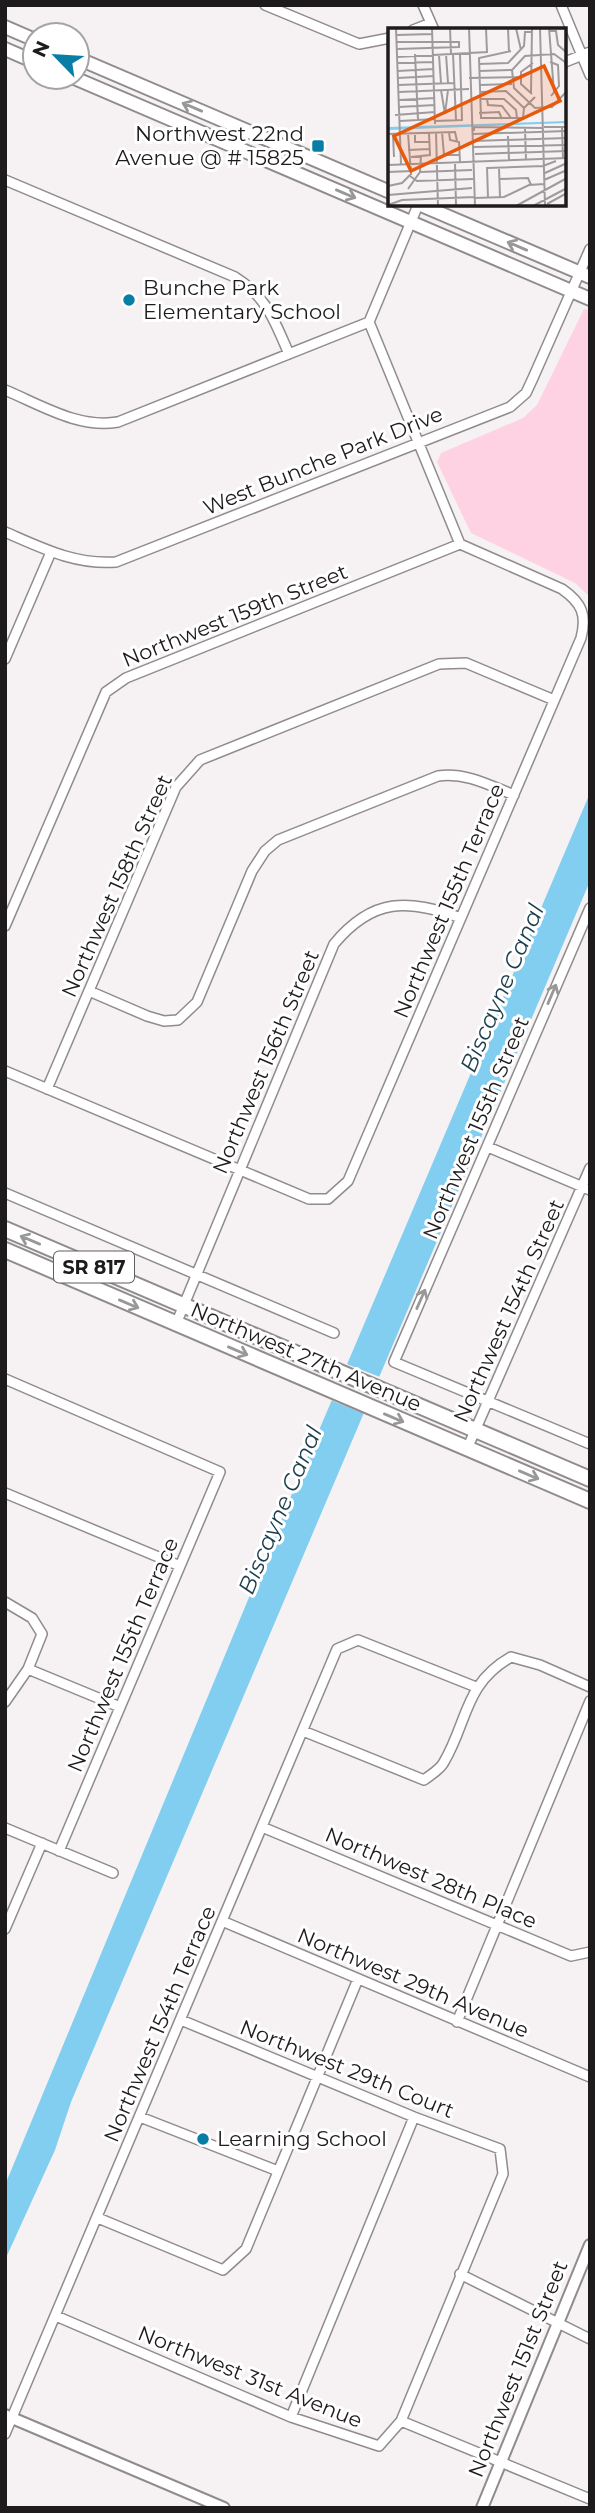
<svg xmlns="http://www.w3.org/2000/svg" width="595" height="2513" viewBox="0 0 595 2513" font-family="Montserrat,sans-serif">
<rect width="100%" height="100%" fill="#f6f1f3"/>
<!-- green -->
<path fill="#ffd2e3" d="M584,309L590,310V597L575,583L471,533L437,462L441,453L523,418L537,405Z"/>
<!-- water -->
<path fill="#81cef1" d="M590,793V881L71,2102L55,2150L5,2260V2185L294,1489Z"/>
<!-- pier -->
<path fill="#f6f1f3" d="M344,1363L380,1377L365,1414L328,1399Z"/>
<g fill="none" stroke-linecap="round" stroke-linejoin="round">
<!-- minor casing -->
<g stroke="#908b8d" stroke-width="12">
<path id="minor" d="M265,5L359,44L390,38
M423,5L434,30
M561,5L590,75
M413,30L431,23
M565,62L590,52
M5,180L235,277C267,297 274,320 289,354
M369,322L418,205
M5,390C41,405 79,429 118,422L369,322
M5,532C42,548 75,565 116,562L510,407L526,393L533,378L590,249
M5,659L51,552
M590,908L394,1362L590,1444
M5,926L106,692L126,678L460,544
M89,991L147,1016L164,1021L178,1020L197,1002L252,871L265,851L278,840L438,776C465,772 489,785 514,795
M5,1071L309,1199H328L348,1181L581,638C587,615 582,603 562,589L460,544L369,322
M47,1089L176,787L200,760L439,664L466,663L554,700
M488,1147L590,1190
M5,1193L334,1333
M176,1324L334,944C373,897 408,899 461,918
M5,1379L220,1472L59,1851
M467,1449L590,1168
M5,1493L180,1566
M5,1602L32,1618L42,1634L28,1669L5,1702
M28,1669L120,1707
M303,1731L424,1780C430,1775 440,1770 444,1762C468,1721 464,1684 511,1657L540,1665L590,1687
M262,1827L571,1956L590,1952
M5,1828L113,1873
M222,1921L590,2077
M5,1929L42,1843
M457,2022L590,1701
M140,2117L278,2171
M98,2218L223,2270L246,2249L358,1979
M460,2274L590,2339
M56,2316L291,2417L379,2446L401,2421L503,2174L500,2149L414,2117L181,2020
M291,2417L414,2117
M401,2421L590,2499
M5,2434L337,1649L358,1640L476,1687"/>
</g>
<!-- tertiary casing -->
<g stroke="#908b8d" stroke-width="14">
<path id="tertiary" d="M5,2415L224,2508
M482,2508L590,2245"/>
</g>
<!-- secondary casing -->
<g stroke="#908b8d" stroke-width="16">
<path id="secondary" d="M5,27L35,40
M5,49L35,62
M77,58L390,192
M72,77L590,299
M421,205L590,277"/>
</g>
<!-- primary casing -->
<g stroke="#908b8d" stroke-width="18">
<path id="primary" d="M5,1229L590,1479
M5,1250L590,1501"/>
</g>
<!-- minor -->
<use href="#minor" stroke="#fff" stroke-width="9"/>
<!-- tertiary -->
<use href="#tertiary" stroke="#fff" stroke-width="10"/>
<!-- secondary -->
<use href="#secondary" stroke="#fff" stroke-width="12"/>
<!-- primary -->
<use href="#primary" stroke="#fff" stroke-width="14"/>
</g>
<!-- one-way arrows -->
<defs><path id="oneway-shaft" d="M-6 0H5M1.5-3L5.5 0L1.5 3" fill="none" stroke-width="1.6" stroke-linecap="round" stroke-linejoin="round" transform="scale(1.75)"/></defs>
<g stroke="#999898">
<use href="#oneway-shaft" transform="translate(192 107) rotate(-157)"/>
<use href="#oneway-shaft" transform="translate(346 194) rotate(23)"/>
<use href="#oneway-shaft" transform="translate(517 246) rotate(-157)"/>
<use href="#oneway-shaft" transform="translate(552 994) rotate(-67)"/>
<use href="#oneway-shaft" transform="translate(30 1240) rotate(-157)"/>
<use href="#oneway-shaft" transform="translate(421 1299) rotate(-66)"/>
<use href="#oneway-shaft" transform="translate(129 1304) rotate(23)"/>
<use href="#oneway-shaft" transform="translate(238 1351) rotate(23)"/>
<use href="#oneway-shaft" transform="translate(394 1418) rotate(23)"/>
<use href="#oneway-shaft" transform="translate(529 1475) rotate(23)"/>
</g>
<!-- markers -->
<g fill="#087ea6" stroke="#fff" stroke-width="2.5">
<rect x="311" y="139" width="14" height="14" rx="3.5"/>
<circle cx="129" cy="300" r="7"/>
<circle cx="203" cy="2139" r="7"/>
</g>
<g text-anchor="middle" stroke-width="6" stroke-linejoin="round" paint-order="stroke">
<!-- shield labels -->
<rect fill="#fff" stroke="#615f5f" stroke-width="2" x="54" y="1251.5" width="80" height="31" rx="5"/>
<g font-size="19" font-weight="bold" fill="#1d1b1b">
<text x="94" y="1274">SR 817</text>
</g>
<!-- poi labels -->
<g font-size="21" fill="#1d1b1b" stroke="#fff" text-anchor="start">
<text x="304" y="141" text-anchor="end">Northwest 22nd<tspan x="304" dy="24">Avenue @ # 15825</tspan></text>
<text x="143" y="295">Bunche Park<tspan x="143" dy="24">Elementary School</tspan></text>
<text x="217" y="2146">Learning School</text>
</g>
<!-- street labels -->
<g font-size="21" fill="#1d1b1b" stroke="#fff">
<text transform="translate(323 461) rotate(-22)" y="7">West Bunche Park Drive</text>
<text transform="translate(235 616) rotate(-22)" y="7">Northwest 159th Street</text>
<text transform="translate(117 886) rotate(-66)" y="7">Northwest 158th Street</text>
<text transform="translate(449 901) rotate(-67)" y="7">Northwest 155th Terrace</text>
<text transform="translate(266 1062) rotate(-67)" y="7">Northwest 156th Street</text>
<text transform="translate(476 1128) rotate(-67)" y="7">Northwest 155th Street</text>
<text transform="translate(509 1311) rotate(-66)" y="7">Northwest 154th Street</text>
<text transform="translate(306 1357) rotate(23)" y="7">Northwest 27th Avenue</text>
<text transform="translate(123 1655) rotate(-67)" y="7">Northwest 155th Terrace</text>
<text transform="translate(431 1878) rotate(23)" y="7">Northwest 28th Place</text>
<text transform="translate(413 1983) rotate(23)" y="7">Northwest 29th Avenue</text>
<text transform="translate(160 2024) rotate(-67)" y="7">Northwest 154th Terrace</text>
<text transform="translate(347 2069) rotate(22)" y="7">Northwest 29th Court</text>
<text transform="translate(518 2369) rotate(-68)" y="7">Northwest 151st Street</text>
<text transform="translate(250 2377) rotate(22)" y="7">Northwest 31st Avenue</text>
</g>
<!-- water labels -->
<g font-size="23" font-style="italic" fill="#1c3f4e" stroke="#fff">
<text transform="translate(502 988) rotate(-67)" y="8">Biscayne Canal</text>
<text transform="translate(280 1510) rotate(-67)" y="8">Biscayne Canal</text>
</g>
</g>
<!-- overview -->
<g transform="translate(388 28)">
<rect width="178" height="178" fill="#f6f1f3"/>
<path d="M179,93L178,95L0,102V99Z" fill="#81cef1"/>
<path fill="none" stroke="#9f9b9d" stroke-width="2" d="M8,0L13,136M44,0L47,96M62,0L63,26M81,0L87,178M120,0L121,24M128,0L133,22M152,0L157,178M161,0L166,64M161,3H168L170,17L179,25M9,7L44,6M9,14H71V19L9,21M123,23L91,30L93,90H135L136,80L147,69M27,26L30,92M58,26L60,55M65,26L68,92M51,27L53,55M9,29L99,24L98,0M162,34L170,37L171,58L163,68M10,35L45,34M91,36L120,35L136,18L137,4H144M179,41L177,34L166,26L137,28L124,42L126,60L147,80L164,79L179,63M10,43L45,41M91,43L124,42M10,50L46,48M81,50L133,49M10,57L66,55M92,57L124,56M53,62L57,86L60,62M11,64L81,61M92,64L118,63L136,80M143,65L144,0M144,66L133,56V44L145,35M92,71H116L128,82L129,90M99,71L100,77L114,78L123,90M11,72L47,70M11,79L47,77M91,85L111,84L114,91M7,87L47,84M12,93L47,91M47,93L74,92L72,26M156,99H179M174,99L175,131M137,101L138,132M86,103V99L155,100M48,104L50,178M54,104L56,127H72M61,104L62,112L71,114L72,134M27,105V114H42M0,106L67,104L69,113M5,106L6,129M85,106L179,103M120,108L121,132M86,113L179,110M86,119L179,117M20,122L41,121M87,126L179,123M23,129L42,127L41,105M67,134L68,178M0,137L179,130M99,139L100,170M99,140L155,138L168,133M111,140L112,169M0,144L24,143M32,144L84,142M157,145L179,135M22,148L29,153L85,151M112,151L140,150L143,157M156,152L179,142M0,158L14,155L23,146L20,105M20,161L32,144L33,128M0,167L84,160M87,170L116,169L141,157L156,156M159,176L179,165M0,177L14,172L86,169M128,178L179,150M145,178L179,160"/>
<path fill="#e8590c" fill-opacity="0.15" stroke="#e8590c" stroke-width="3.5" d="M156,38L172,73L23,143L6,108Z"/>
<rect width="178" height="178" fill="none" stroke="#1d1b1b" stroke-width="3.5"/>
</g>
<!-- border -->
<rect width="595" height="2513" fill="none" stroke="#1d1b1b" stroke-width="14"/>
<!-- north arrow -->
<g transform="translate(56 56) rotate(295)"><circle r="33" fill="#ffffff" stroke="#a5a4a4" stroke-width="2"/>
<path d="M0-5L12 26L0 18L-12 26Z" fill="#087ea6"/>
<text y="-10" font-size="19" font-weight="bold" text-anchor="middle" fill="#1d1b1b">N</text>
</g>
</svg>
